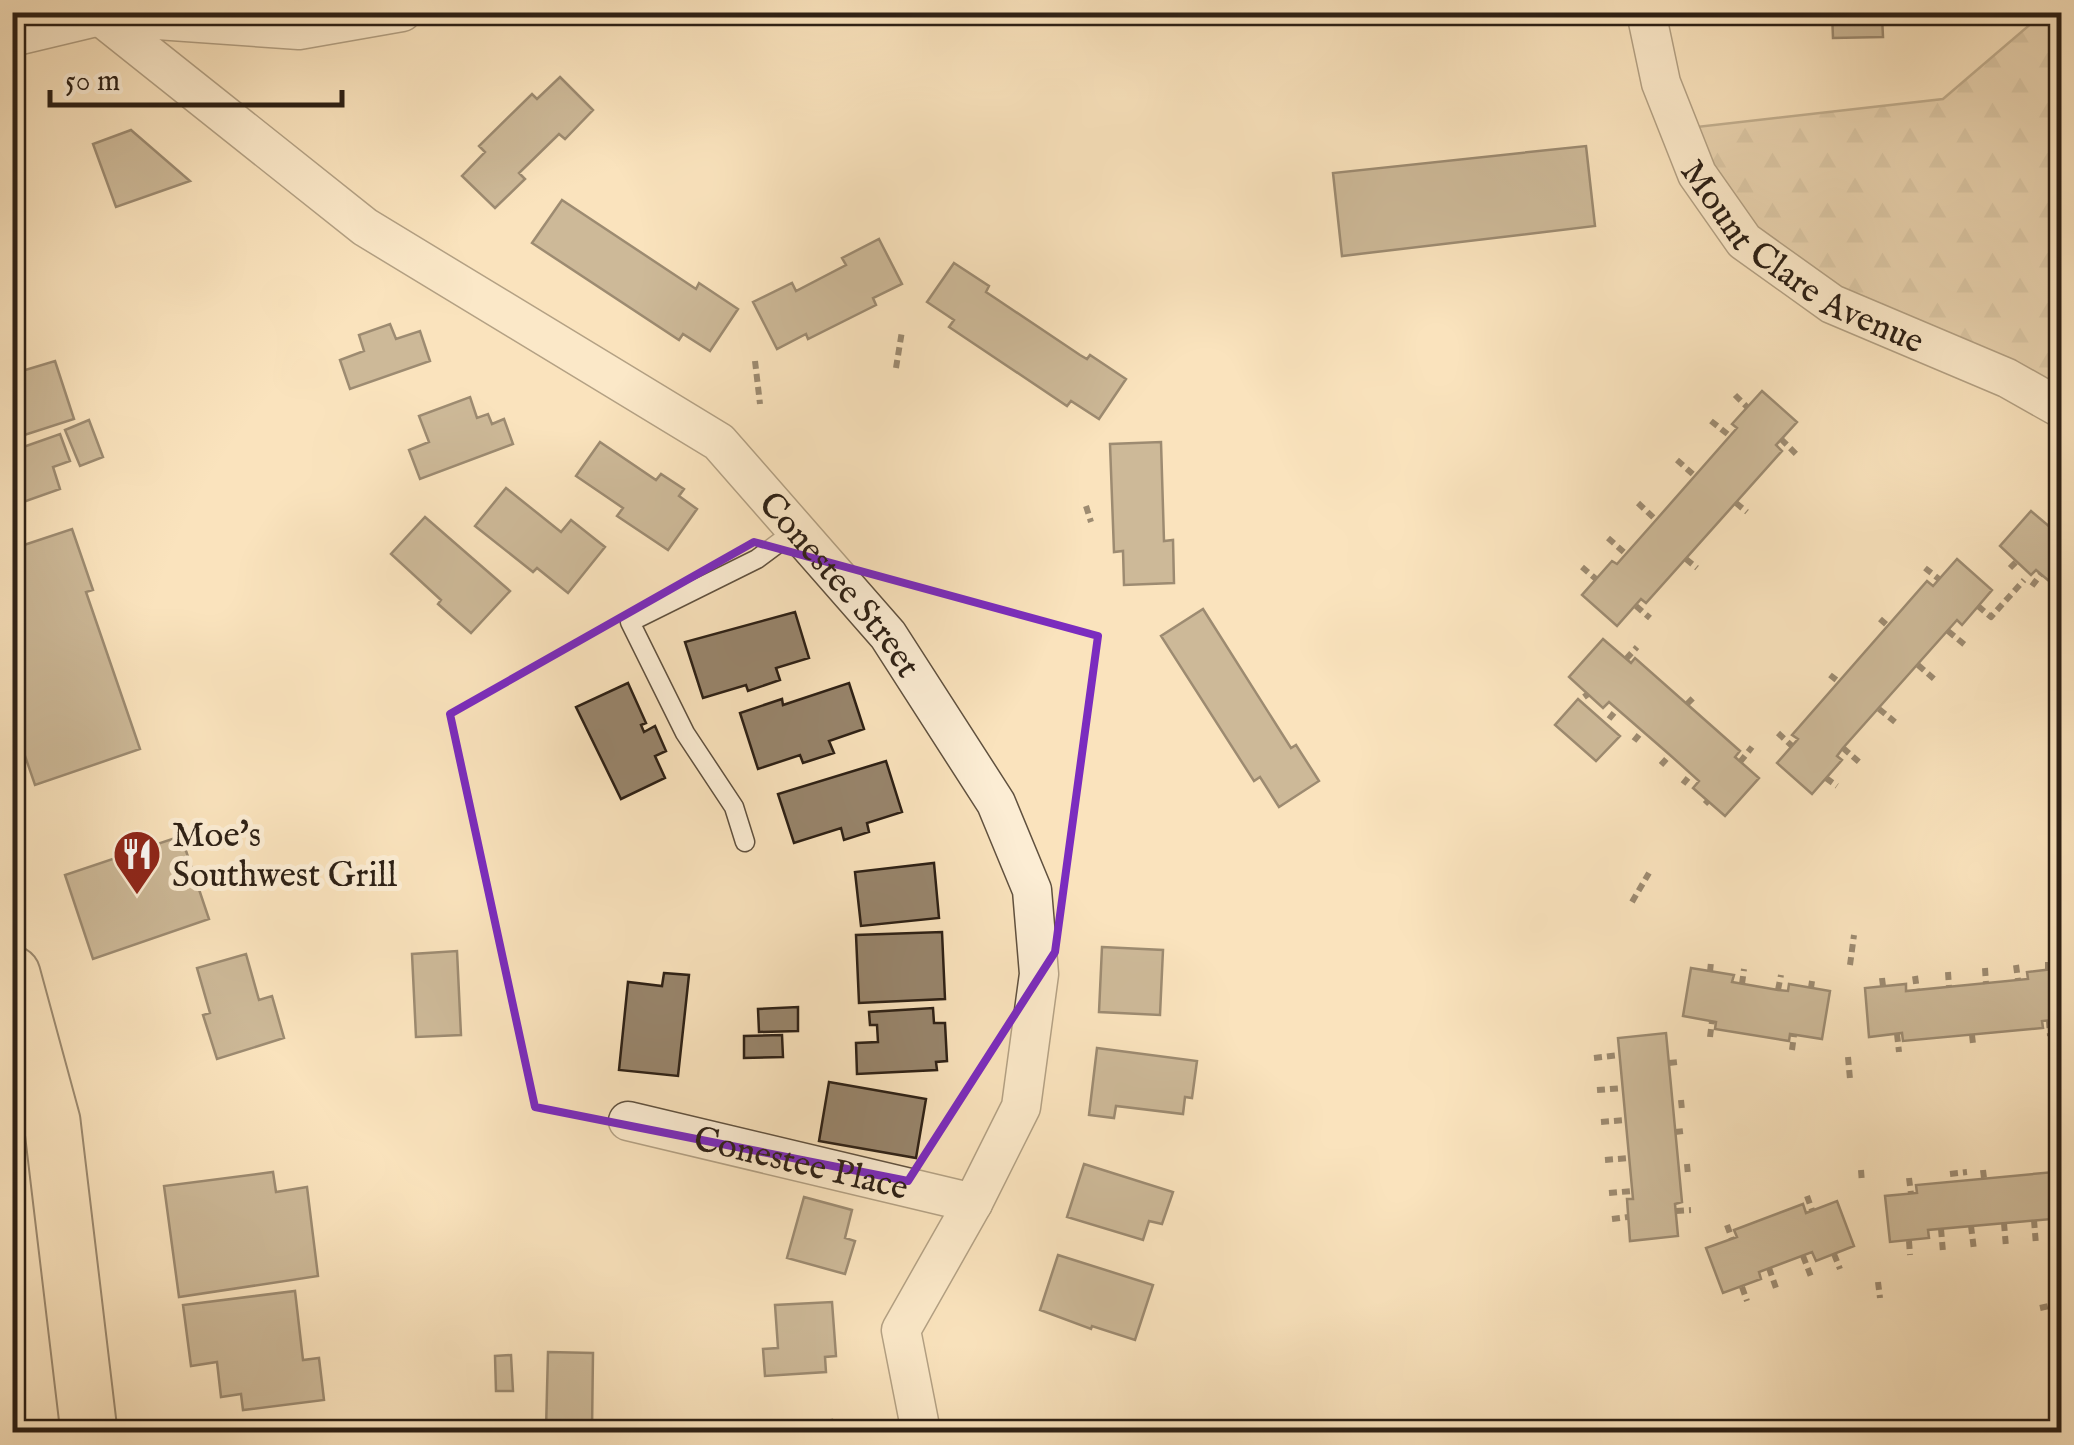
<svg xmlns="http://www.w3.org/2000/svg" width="2074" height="1445" viewBox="0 0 2074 1445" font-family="'IM FELL English',serif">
<defs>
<pattern id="forest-firs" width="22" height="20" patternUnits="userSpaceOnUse" patternTransform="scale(2.5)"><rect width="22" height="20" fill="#d7c2a0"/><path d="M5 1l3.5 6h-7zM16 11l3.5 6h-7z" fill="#b9a689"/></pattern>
</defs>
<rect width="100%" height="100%" fill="#fae3bd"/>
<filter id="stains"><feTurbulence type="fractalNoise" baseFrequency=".002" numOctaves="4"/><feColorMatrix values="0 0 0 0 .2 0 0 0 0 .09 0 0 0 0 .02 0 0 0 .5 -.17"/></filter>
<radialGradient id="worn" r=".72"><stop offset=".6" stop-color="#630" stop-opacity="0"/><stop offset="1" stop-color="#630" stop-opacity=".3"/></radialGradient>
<!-- forest -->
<path fill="url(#forest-firs)" stroke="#82715a" stroke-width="2.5" d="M2061,14V417L1744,241L1679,129L1943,99L2040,16Z"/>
<!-- building -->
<path fill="#98856c" stroke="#2d2015" stroke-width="2.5" d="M1832,12H1929V15L1882,16L1883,37L1833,38Z
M560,77L593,110L565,139L559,134L519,173L525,179L495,208L462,176L485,152L479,146L532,94L537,99Z
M131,130L190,181L116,207L93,144Z
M1586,146L1595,226L1342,256L1333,173Z
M562,200L696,289L699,283L738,309L710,351L683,334L679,340L532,243Z
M879,239L902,284L873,298L876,305L808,339L806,334L777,349L753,302L792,283L796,291L846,265L842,258Z
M954,263L989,286L986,292L995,298L1080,355L1087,359L1090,355L1126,379L1099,419L1071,401L1067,406L949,327L954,320L927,302Z
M390,324L396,339L420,331L430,361L350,389L340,360L364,351L359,335Z
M55,361L74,419L12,439V374Z
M1762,391L1797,422L1776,445L1782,451L1646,603L1641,599L1617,626L1582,595L1612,561L1617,564L1656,520L1737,428L1732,424Z
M470,397L477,418L488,414L492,424L504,419L513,444L420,479L409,450L429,442L419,416Z
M89,420L103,457L80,466L65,430Z
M60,434L70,461L53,467L60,489L12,506V451Z
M600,442L656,480L661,474L684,489L679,496L697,509L668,550L617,516L623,508L576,476Z
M1161,442L1164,541L1173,540L1174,583L1124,585L1123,551L1114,552L1110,444Z
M506,488L561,532L571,520L605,547L568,593L537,568L533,572L475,526Z
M2031,511L2057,533L2062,528V592L2036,570L2031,575L2000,546Z
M425,517L510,591L471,633L438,604L441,600L391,554Z
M72,529L93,590L86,592L140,749L35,785L12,718V549Z
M1957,559L1992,590L1962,625L1957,620L1843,748L1837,756L1842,760L1812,794L1777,763L1798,739L1792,735L1927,581L1933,586Z
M1203,609L1291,748L1296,745L1319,781L1279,807L1260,777L1254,781L1161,636Z
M795,612L809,658L776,668L780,680L748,691L746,685L703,698L685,642Z
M1603,639L1631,663L1635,658L1740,751L1735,757L1759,778L1725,816L1693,788L1699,781L1670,755L1609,702L1603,708L1569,677Z
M628,683L646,723L641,725L644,732L655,726L666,751L655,756L665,778L621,799L576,707Z
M849,683L864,729L829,741L834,753L803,763L800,755L758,769L740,713L782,699L783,705Z
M1578,699L1620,736L1596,761L1555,725Z
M886,761L902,812L867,823L869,832L844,840L841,828L794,843L778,794Z
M181,836L209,919L93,959L65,875Z
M934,863L939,918L861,926L855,872Z
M942,932L945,999L859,1003L856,935Z
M1102,947L1163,950L1160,1015L1099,1012Z
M457,951L461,1035L416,1037L412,954Z
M246,954L259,1000L272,996L284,1038L217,1059L203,1015L210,1013L197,968Z
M1691,968L1734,975L1732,982L1778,990L1788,991L1789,984L1830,991L1822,1039L1790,1034L1789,1041L1715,1029L1716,1022L1683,1016Z
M2062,968V1019L2042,1021L2043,1028L1903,1041L1902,1033L1869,1037L1865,988L1906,984V991L2028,979L2027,972Z
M664,973L689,975L678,1076L619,1070L628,982L662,986Z
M798,1007V1031L759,1032L758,1009Z
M933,1008L934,1023H945L947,1061L936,1062L937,1070L857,1074L856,1043L878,1042L877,1025H870L869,1012Z
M1666,1033L1682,1202L1675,1204L1678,1236L1630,1241L1627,1199H1633L1618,1038Z
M782,1035L783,1057L744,1058V1036Z
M1097,1048L1197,1061L1192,1098L1185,1097L1183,1114L1116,1106L1114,1118L1089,1115Z
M829,1082L926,1099L916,1158L819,1141Z
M1084,1164L1173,1192L1162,1224L1149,1221L1143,1240L1067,1217Z
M273,1172L276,1192L307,1187L318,1276L179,1297L164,1186Z
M2054,1172L2055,1178H2062V1225H2052L2051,1219L1928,1230L1929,1238L1890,1242L1885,1196L1917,1193L1916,1185Z
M804,1197L852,1210L845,1238L855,1241L845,1274L787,1258Z
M1837,1201L1854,1246L1816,1261L1812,1252L1759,1272L1761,1279L1723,1293L1706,1248L1737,1237L1734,1230L1803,1204L1806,1213Z
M1058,1255L1153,1285L1135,1340L1092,1326L1091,1329L1040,1310Z
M295,1291L303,1360L319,1358L324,1400L243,1410L241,1394L221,1397L217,1362L191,1366L183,1305Z
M832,1302L836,1356L825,1357L826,1372L765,1376L763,1349L778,1348L775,1305Z
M548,1352L593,1353L592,1431L546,1430Z
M511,1355L513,1391H496L495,1356Z
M832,1420L834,1432H791L790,1428Z"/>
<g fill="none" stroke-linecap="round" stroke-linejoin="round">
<!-- service casing -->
<g stroke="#60513f" stroke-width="21">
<path id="service" d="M745,842L734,807L685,733L630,622L757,559L796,530"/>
</g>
<!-- minor casing -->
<g stroke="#60513f" stroke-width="41">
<g id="minor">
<path id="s1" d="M1646,12L1661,83L1697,174L1744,241L1832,304L2007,378L2062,409"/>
<path id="s2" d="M100,16L365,227L719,442L888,635L996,803L1032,890L1039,974L1021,1107L973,1203L901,1330L921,1432"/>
<path d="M12,37L100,16L299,30L402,12"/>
<path id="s3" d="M628,1121L973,1203"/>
</g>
</g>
<!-- primary casing -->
<g stroke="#2d2015" stroke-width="59">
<path id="primary" d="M12,974L52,1121L89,1432"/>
</g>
<!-- path -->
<path stroke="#2d2015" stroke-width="6" stroke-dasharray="8 5" stroke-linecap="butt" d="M755,361L760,404
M896,368L902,331
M1735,395L1747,407
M1711,421L1730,436
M1781,439L1798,456
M1677,460L1695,476
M1638,503L1656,520
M1736,503L1747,512
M1086,506L1091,522
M2053,530L2062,522
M1608,538L1626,554
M1686,559L1697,568
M1582,567L1596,579
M1925,568L1939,579
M2010,568L2016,562
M2032,586L2041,574
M1636,606L1650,618
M1978,606L1991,617L2024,580
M2056,608L2062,601
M1880,619L1888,626
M1948,631L1965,645
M1626,659L1637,647
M1918,665L1934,679
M1830,675L1839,682
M1584,697L1588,694
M1687,704L1694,697
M1879,709L1895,722
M1609,719L1617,709
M1778,733L1792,746
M1634,741L1642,731
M1843,748L1859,762
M1740,762L1752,747
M1661,765L1670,755
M1826,778L1837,786
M1683,784L1691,774
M1705,804L1708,801
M1632,902L1649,873
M2048,962V969
M1850,965L1854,935
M2016,965L2018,980
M1985,968L1986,984
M1710,972L1711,962
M1948,972L1949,987
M1915,976L1917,990
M1882,978L1883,986
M1742,984L1744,969
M1811,988L1812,981
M1778,990L1781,975
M2049,1020L2050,1036
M1897,1034L1899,1052
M1972,1035L1973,1044
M1710,1037L1712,1021
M1792,1050L1794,1035
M1848,1057L1850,1079
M1594,1058L1620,1055
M1669,1063L1678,1062
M1597,1090L1623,1088
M1681,1100L1682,1110
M1601,1122L1626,1120
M1675,1132L1684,1131
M1605,1160L1629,1158
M2060,1163L2061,1178
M1687,1164L1688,1175
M1861,1170L1862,1183
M1983,1170L1984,1178
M1950,1174L1967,1172
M1909,1178L1911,1194
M1609,1193L1632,1191
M1807,1196L1812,1210
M1676,1211L1691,1210
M1612,1219L1628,1217
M2034,1220L2036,1245
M2004,1223L2006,1247
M1727,1225L1732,1239
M1971,1226L1974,1250
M1941,1229L1943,1252
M1909,1241L1910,1255
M1834,1254L1840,1269
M1803,1256L1812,1279
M2056,1259L2060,1275
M1769,1268L1777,1291
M1878,1282L1880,1298
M1742,1287L1747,1301
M2040,1308L2062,1303"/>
<!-- service -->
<use href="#service" stroke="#fcedd4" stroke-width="18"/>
<!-- minor -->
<use href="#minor" stroke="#fcedd4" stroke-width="38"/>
<!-- primary -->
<use href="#primary" stroke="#fae3bd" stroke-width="55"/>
</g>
<!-- marked area -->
<path d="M0 0H2074V1445H0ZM754,542L1098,636L1055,952L908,1181L535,1107L450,714Z" fill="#fae3bd" fill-opacity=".55" fill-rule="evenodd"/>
<path fill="none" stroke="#7b2cbf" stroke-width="8" stroke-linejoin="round" d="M754,542L1098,636L1055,952L908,1181L535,1107L450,714Z"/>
<!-- icons -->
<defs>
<g id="restaurant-pin" transform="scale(2.5)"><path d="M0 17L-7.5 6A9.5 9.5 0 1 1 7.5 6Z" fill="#8f2418" stroke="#fcedd4"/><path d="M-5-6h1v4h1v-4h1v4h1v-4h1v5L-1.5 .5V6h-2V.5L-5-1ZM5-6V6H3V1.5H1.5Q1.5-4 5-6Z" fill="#fff"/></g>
</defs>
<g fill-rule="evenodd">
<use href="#restaurant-pin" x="137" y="854"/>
</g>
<g text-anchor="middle" stroke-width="10" stroke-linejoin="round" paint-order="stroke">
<!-- street labels -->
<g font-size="35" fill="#2d2015" stroke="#fcedd4">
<text dy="12" stroke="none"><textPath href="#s1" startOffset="308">Mount Clare Avenue</textPath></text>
<text dy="12" stroke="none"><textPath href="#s2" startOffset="940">Conestee Street</textPath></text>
<text dy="12" stroke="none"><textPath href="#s3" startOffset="178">Conestee Place</textPath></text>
</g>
<!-- poi labels -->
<g font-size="35" fill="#2d2015" stroke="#fcedd4" text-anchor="start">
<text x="172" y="846">Moe's<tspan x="172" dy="40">Southwest Grill</tspan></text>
</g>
</g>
<!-- margin -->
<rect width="2074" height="1445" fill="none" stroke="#fae3bd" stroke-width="50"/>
<rect x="15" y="15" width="2044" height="1415" fill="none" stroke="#2d2015" stroke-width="5"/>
<rect x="25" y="25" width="2024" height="1395" fill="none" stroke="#2d2015" stroke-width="2.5"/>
<!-- scale -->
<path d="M50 90v15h292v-15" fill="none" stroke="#2d2015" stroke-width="5"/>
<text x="65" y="90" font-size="30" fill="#2d2015" stroke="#fcedd4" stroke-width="8" paint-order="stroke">50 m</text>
<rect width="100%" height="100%" filter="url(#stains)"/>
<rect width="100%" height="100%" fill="url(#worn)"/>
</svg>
